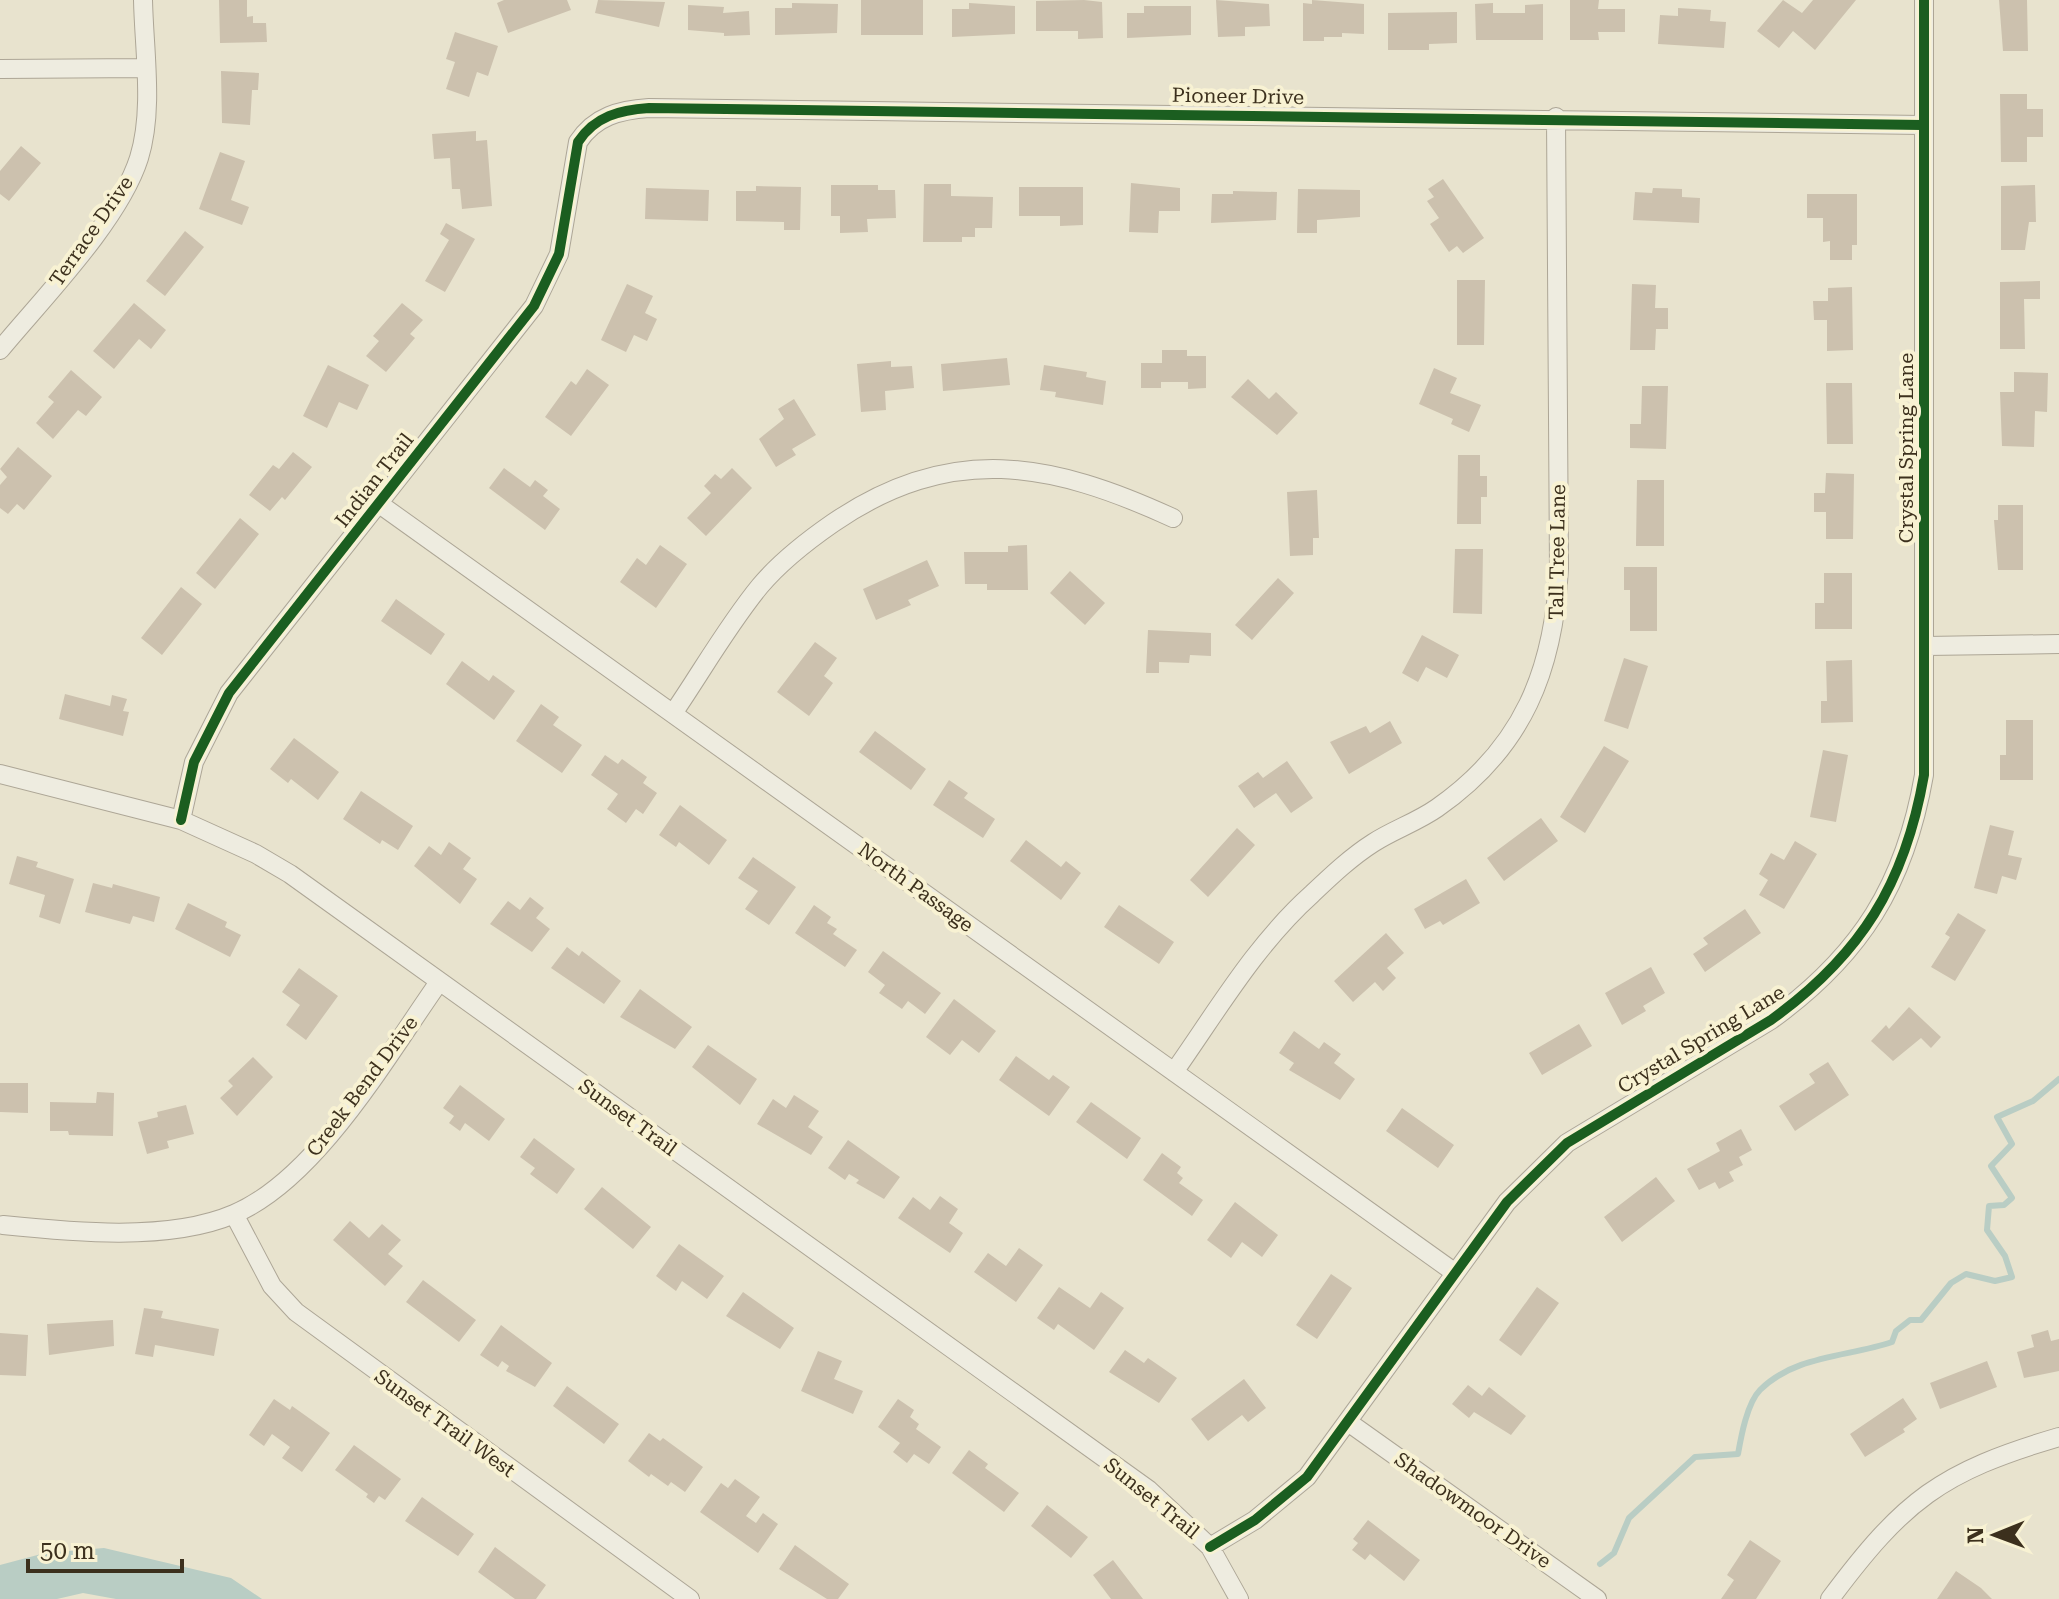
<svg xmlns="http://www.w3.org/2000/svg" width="2059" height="1599" viewBox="0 0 2059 1599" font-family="'Roboto Serif',serif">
<rect width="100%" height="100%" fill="#e8e3ce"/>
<!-- water -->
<path fill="#b9cdc4" d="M104,1548L231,1578L262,1599H116L83,1593L57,1599H0V1565L45,1553Z"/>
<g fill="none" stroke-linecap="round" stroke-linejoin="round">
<!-- stream -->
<path stroke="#b9cdc4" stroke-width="6" d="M1600,1564L1614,1553L1629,1518L1695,1457L1738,1454C1741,1437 1747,1403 1760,1390C1795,1355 1848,1357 1892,1342L1896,1331L1910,1320H1921L1951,1283L1966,1274L1995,1281L2012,1277L2005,1256L1987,1230L1989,1206L2004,1205L2012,1198L1991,1166L2012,1144L1997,1117L2033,1101L2059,1079"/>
</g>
<!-- building -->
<path fill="#ccc1ae" d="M219,0H247V17L253,16V23H266L267,42L220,43Z
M504,0H567L571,10L508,33L497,3Z
M598,0L665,2L659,27L595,13Z
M861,0H923V35H861Z
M1084,0L1102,2L1103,38L1078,39V31H1036V1Z
M1216,0L1269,4L1270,26L1245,27V36L1218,37Z
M1312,0L1364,4V34L1342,33V37H1324V41H1303V3L1312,4Z
M1570,0H1599L1598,9H1625V32H1598L1599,40H1570Z
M1783,0L1802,13L1813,0H1856L1815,50L1793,31L1779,48L1757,31Z
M1999,0H2027L2028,51H2003Z
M792,3L838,4L837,33L775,35V8H792Z
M969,3L1015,6V34L952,37V9H969Z
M1493,3V13H1525V5L1543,4V40H1476L1475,4Z
M688,5L724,7L723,13L749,11L750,35L724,36V33L688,30Z
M1144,6H1191V35L1127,38V13H1144Z
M1678,8L1711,10L1710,21L1726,22L1724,48L1658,44L1660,15L1678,16Z
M1457,12V43L1429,44V50H1388V13Z
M455,32L498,46L488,76L477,72L469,97L446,89L455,62L446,59Z
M221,71L259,73L258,90H252L250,125L222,123Z
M2000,94H2027V109H2043V137H2027V162H2001Z
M476,131V141L487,140L492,206L462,209L460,189H452L450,158L434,159L432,134Z
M21,146L41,163L9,201L0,194V171Z
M220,152L245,161L231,200L249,207L242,225L199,209Z
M1443,179L1484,238L1463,253L1457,246L1449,252L1430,224L1439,218L1427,201L1434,197L1428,189Z
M1131,183L1180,188V211H1159L1158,233L1129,232Z
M924,184H951V196L993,197L992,228H975V237H962V242H923Z
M831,185H878V190H895L896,218L867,219L868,232L840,233V216H831Z
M2035,185L2036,222H2029L2025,250H2001V186Z
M756,186L801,187L800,230H784V222L736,221V191H756Z
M1019,187H1083V225L1060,226V216H1019Z
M646,188L709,190L708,221L645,219Z
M1653,188L1682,189V197L1700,198L1699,223L1633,220L1635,192L1652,193Z
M1298,189L1360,190V217L1317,220V233H1297Z
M1233,191L1277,192L1276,220L1211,223L1212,194H1233Z
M1807,194H1857V245H1852V260H1830V241L1823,242V218H1807Z
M446,223L475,239L445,292L425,281L449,240L440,234Z
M185,231L204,247L165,296L146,281Z
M1457,280H1485L1484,345H1457Z
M2040,281V299H2024L2025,349H2000V282Z
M627,284L653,296L645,313L657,319L647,341L634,335L626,352L601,340Z
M1632,284L1656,285L1655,308H1668V329H1656L1655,350H1630Z
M1852,287L1853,350L1827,351V320H1814L1813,301H1828V288Z
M134,303L166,330L151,349L139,339L114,369L93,351Z
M402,303L423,320L410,334L415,338L386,372L366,356L379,341L373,336Z
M1162,350H1187V356H1206V388L1188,389V382H1161V388H1141V363H1162Z
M1007,358L1010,385L943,391L941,364Z
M891,361V367L912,366L914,388L885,391L886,410L861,412L857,364Z
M328,365L369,385L357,410L339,402L327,428L303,416Z
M1044,365L1087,372L1086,377L1106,381L1103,405L1055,397L1056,392L1040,390Z
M1434,368L1457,378L1450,393L1481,405L1469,432L1451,424L1453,419L1419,404Z
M587,369L609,385L571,436L545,417L571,381L576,385Z
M71,370L102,397L86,416L78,410L53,439L36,423L54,402L48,397Z
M2014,372L2048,373L2047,412L2035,411L2034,447L2002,446L2000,392H2014Z
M1248,379L1269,399L1276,392L1298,413L1277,435L1231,397Z
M1826,383H1852L1853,444H1827Z
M1642,386H1668L1666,449L1630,448V424H1641Z
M794,399L816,435L792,449L796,455L776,467L759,439L784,419L778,409Z
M18,447L52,476L24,510L17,504L8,514L0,508V485L7,477L0,469Z
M293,452L312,467L285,500L282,497L270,511L249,495L273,465L279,469Z
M1458,455H1480V476H1487V497H1481V524H1457Z
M504,468L530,487L535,480L548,490L543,496L560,509L545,530L489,488Z
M732,468L752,488L706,536L687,518L711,493L704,486L715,474L721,479Z
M1826,473L1854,474L1853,539H1826V512H1814V493H1825Z
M1637,480H1664V546H1636Z
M1317,490L1319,538H1313V555L1290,556L1287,492Z
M1998,505H2023V570H1998L1994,520H1998Z
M240,518L259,534L215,589L196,573Z
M660,545L687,564L656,608L620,582L637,558L646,565Z
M1027,545L1028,590H987V584H965L964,552H1008V546Z
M1455,549H1483L1482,614L1453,613Z
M927,560L939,586L908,600L911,605L876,620L863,589Z
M1624,567H1657V631H1630V590H1624Z
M1070,571L1105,603L1085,625L1050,593Z
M1824,573H1852V629H1815V603H1824Z
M1278,578L1294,593L1252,640L1235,625Z
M181,587L202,604L162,655L141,638Z
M396,599L445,634L431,655L381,621Z
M1148,630L1211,633V656L1190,655L1189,663L1159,662V673H1146Z
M1422,635L1459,655L1447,678L1426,667L1418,682L1402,673Z
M815,642L837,658L824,676L833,683L809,716L777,692Z
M1624,658L1648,666L1628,729L1604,721Z
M1852,660L1853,722L1821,723V701H1827L1826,661Z
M462,661L489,681L493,675L515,691L494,720L446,684Z
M65,694L110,706L112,695L127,699L123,711L129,712L123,736L59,719Z
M541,704L559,717L553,725L582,745L562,773L516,741Z
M2006,720H2033V780H2000V755H2006Z
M1390,721L1402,743L1349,774L1330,742L1366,726L1370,733Z
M875,731L926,769L911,790L859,752Z
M294,738L339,772L318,800L291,779L288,783L270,769Z
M1604,746L1629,761L1585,833L1560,817Z
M1823,750L1848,755L1836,822L1810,817Z
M605,755L618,764L622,759L647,777L643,783L657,793L643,814L636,809L626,823L607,809L618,794L591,775Z
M1287,761L1313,798L1291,813L1276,793L1254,808L1238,786L1258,772L1263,778Z
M949,780L968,793L964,798L995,819L983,838L933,805Z
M361,791L413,826L398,850L382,840L380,844L343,819Z
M680,805L727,840L709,865L679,842L676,847L659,835Z
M1541,818L1558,841L1504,881L1487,858Z
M1990,825L2014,831L2008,855L2022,858L2016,880L2002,876L1997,894L1974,888Z
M1237,828L1255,845L1208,897L1190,880Z
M1026,840L1061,867L1066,861L1081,873L1061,900L1010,861Z
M1795,841L1817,854L1784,909L1759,895L1768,880L1759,874L1771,853L1784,860Z
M449,842L471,858L463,869L477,879L460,904L414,866L429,846L441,855Z
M17,856L38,862L36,867L74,879L60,924L39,917L45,895L9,884Z
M753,857L796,887L769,925L745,909L758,891L738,878Z
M1466,879L1480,903L1443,925L1440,921L1425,929L1414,909Z
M93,883L112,888L113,884L160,897L154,922L133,916L130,924L85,912Z
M530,897L544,908L536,918L550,929L532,952L490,924L508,901L520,910Z
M188,903L227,922L225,927L241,935L230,957L175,929Z
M814,905L831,917L827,923L837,929L833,934L857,950L845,967L795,933Z
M1119,905L1174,942L1159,964L1104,927Z
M1745,909L1761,933L1705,972L1693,954L1708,944L1703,938Z
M1958,913L1986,930L1955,981L1931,967L1950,937L1945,934Z
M1386,933L1404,953L1387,968L1396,978L1383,991L1375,982L1353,1002L1334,981Z
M567,947L579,956L582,951L621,981L604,1004L551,968Z
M883,951L941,993L925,1014L908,1001L902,1009L879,993L885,985L868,972Z
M1651,967L1665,993L1643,1006L1646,1011L1622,1025L1605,993Z
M299,968L338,996L306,1040L286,1025L300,1005L282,992Z
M640,989L692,1027L675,1049L620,1017Z
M954,999L996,1031L979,1053L962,1040L950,1055L926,1037Z
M1909,1007L1941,1037L1931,1048L1921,1038L1893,1061L1871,1041L1886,1025L1889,1029Z
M1579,1024L1592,1046L1542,1075L1529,1053Z
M1294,1031L1319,1049L1324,1042L1341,1054L1334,1063L1355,1079L1340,1100L1289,1070L1294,1063L1279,1053Z
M708,1045L757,1079L740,1105L692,1067Z
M1016,1056L1049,1080L1053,1075L1070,1087L1049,1116L999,1080Z
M253,1057L273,1077L237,1116L220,1098L233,1086L228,1081Z
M1828,1062L1849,1095L1795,1131L1779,1106L1815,1083L1809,1074Z
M0,1083H28V1113L0,1112Z
M460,1085L505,1119L489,1141L465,1123L460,1131L449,1123L454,1116L443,1108Z
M97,1092L114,1093L113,1136L69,1135L68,1131H50V1102L96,1103Z
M794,1095L819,1111L808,1127L823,1137L811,1155L757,1124L773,1099L786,1108Z
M1091,1102L1141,1138L1127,1159L1076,1122Z
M186,1105L194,1134L167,1141L169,1148L147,1154L138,1122L158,1117L157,1112Z
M1402,1108L1454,1145L1438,1168L1386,1131Z
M1741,1129L1752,1150L1739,1157L1743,1165L1729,1172L1734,1181L1719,1189L1715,1182L1699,1190L1687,1169L1720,1151L1716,1143Z
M534,1138L575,1169L557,1194L530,1174L535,1168L520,1157Z
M848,1140L900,1177L884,1199L856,1183L859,1180L849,1174L845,1180L828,1168Z
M1162,1153L1181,1167L1177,1173L1183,1178L1179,1183L1203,1200L1192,1216L1143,1180Z
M1656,1177L1675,1201L1622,1242L1604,1217Z
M602,1187L651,1227L633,1249L584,1209Z
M940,1196L958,1209L949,1223L963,1233L950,1253L898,1218L913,1197L930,1210Z
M1235,1202L1278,1235L1262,1257L1242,1242L1231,1258L1207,1240Z
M350,1221L369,1238L382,1224L401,1240L388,1254L403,1266L385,1286L333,1240Z
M679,1244L724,1276L707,1299L682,1281L676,1291L656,1276Z
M1019,1248L1043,1265L1016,1302L974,1272L988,1253L1006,1266Z
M1331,1274L1352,1288L1317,1339L1296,1325Z
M423,1280L476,1320L459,1342L406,1302Z
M1059,1287L1090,1308L1101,1292L1124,1308L1094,1350L1058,1324L1054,1330L1037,1318Z
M1537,1287L1559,1303L1521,1356L1499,1340Z
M743,1292L794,1328L780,1349L726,1316Z
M144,1308L163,1311L161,1318L219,1329L214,1356L155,1345L153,1357L135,1354Z
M113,1320L114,1346L49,1355L47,1324Z
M501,1325L552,1363L535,1387L506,1371L509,1366L502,1361L498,1367L480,1355Z
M2048,1330L2051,1341L2059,1339V1371L2024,1378L2017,1352L2034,1347L2031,1335Z
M0,1333L28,1335L26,1376L0,1375Z
M1125,1350L1144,1363L1148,1358L1177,1378L1159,1403L1109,1372Z
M818,1351L842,1361L834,1379L863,1391L853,1414L801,1391Z
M1987,1361L1997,1387L1940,1409L1930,1383Z
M1244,1379L1266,1408L1248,1422L1242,1415L1208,1441L1191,1419Z
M1468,1385L1482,1396L1489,1387L1526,1416L1511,1435L1474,1412L1469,1418L1452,1404Z
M567,1386L619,1424L604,1444L553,1406Z
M1903,1398L1917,1419L1903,1429L1905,1432L1865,1457L1850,1434Z
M274,1399L290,1410L292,1406L330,1433L302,1472L282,1458L290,1447L272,1434L264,1446L249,1435Z
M898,1399L914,1410L910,1417L919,1424L916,1429L941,1447L929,1464L914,1454L907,1463L893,1452L900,1443L878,1427Z
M649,1433L660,1441L663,1438L703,1467L685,1492L671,1482L668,1486L651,1474L649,1477L628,1461Z
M354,1445L401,1479L385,1500L379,1496L374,1503L366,1497L368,1494L335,1470Z
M969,1450L988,1464L985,1468L1019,1493L1004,1512L952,1473Z
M735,1479L760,1497L746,1516L756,1523L763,1513L778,1524L758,1553L700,1512L721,1483L728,1488Z
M422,1497L474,1534L458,1556L405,1521Z
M1047,1505L1088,1537L1071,1558L1031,1526Z
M1368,1520L1420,1560L1404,1581L1370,1554L1365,1560L1352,1550L1358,1543L1353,1539Z
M1750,1540L1781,1561L1756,1599H1721L1734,1580L1727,1575Z
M795,1545L849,1584L838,1599H827L779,1569Z
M495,1547L546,1585L536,1599H515L478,1572Z
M1113,1560L1143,1599H1111L1093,1575Z
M1956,1571L1981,1588L1992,1599H1937Z"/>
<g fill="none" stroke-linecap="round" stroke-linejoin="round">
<!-- minor casing -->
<g stroke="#ada696" stroke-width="20">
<path id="minor" d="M0,69L145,68
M0,350C43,298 119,221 139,158C154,110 144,50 143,0
M378,503L1454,1272
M1926,646L2059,644
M674,712C702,671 728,625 760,586C781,561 807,541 833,523C951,442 1051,462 1173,518
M0,774L181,820L256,854L290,874L1149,1490L1210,1547L1239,1599
M181,820L194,762L229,693L534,306L559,254L578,142C595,116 620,110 649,108L1922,125
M1174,1072C1217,1011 1256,944 1312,894C1331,876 1351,857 1373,843C1393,830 1417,822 1437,808C1523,748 1554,670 1559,568L1556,117
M234,1214L272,1286L296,1312L690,1599
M3,1225C71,1232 169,1242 234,1214C317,1179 388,1054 439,982
M1348,1422L1597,1599
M1210,1547L1255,1520L1307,1477L1507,1202L1567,1143L1771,1020C1861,955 1905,884 1924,775V0
M1830,1599C1904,1500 1940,1472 2059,1437"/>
</g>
<!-- minor -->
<use href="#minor" stroke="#eeece0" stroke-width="18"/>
<!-- cycleway casing -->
<g stroke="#f8f2d3" stroke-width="15">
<path id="cycleway" d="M181,820L194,762L229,693L534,306L559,254L578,142C595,116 620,110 649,108L1922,125
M1210,1547L1255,1520L1307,1477L1507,1202L1567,1143L1771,1020C1861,955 1905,884 1924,775V0"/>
</g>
<!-- cycleway -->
<use href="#cycleway" stroke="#1b5e20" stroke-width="10"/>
</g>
<g text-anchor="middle" stroke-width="8" stroke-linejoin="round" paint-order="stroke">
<!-- street labels -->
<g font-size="20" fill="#3c301d" stroke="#f8f2d3">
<text transform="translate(1238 96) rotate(1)" y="7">Pioneer Drive</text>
<text transform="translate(91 231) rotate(-55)" y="7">Terrace Drive</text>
<text transform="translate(1906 448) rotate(-90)" y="7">Crystal Spring Lane</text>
<text transform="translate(374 480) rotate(-52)" y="7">Indian Trail</text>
<text transform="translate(1557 552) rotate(-89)" y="7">Tall Tree Lane</text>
<text transform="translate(916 887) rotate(36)" y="7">North Passage</text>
<text transform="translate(1701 1039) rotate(-31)" y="7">Crystal Spring Lane</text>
<text transform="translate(362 1086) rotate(-53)" y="7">Creek Bend Drive</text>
<text transform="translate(628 1117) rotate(36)" y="7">Sunset Trail</text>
<text transform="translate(445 1423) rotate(36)" y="7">Sunset Trail West</text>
<text transform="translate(1152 1498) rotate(39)" y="7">Sunset Trail</text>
<text transform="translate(1473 1510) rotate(35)" y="7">Shadowmoor Drive</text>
</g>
</g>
<!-- north arrow -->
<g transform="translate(1995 1535) rotate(269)" stroke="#f8f2d3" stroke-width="6" paint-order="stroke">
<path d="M0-6L14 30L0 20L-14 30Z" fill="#3c301d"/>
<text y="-12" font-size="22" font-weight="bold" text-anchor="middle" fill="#3c301d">N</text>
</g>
<!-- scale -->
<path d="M28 1559v12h154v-12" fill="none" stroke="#3c301d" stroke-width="4"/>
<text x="40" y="1559" font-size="24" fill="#3c301d" stroke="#f8f2d3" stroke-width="6" paint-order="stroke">50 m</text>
</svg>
